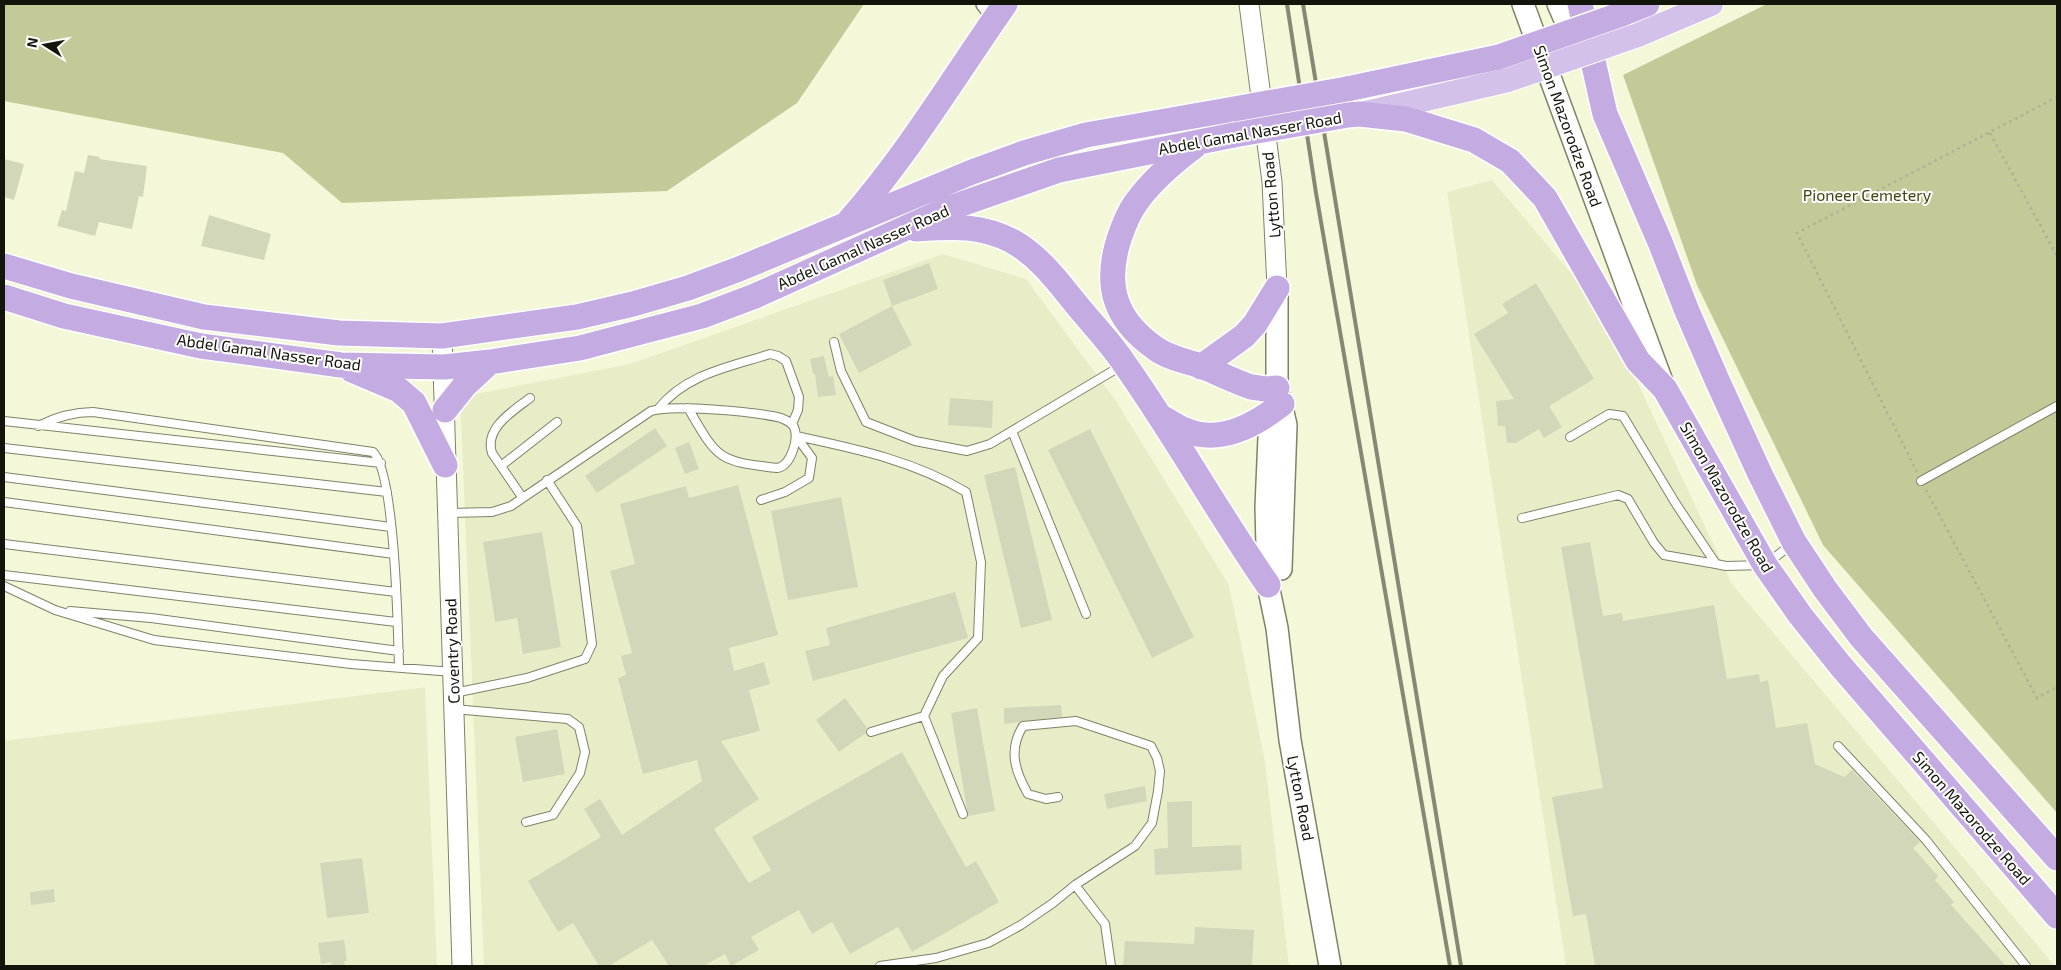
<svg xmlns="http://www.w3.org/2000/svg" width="2061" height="970" viewBox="0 0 2061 970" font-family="'Exo 2',sans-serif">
<rect width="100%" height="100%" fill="#f4f8d9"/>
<!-- built -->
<path fill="#e9edc7" d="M1492,180L1605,313L1732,584L2055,966H1566L1447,192Z
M943,254L1026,279L1116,401L1229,585L1265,761L1289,966H484L460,397L630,364Z
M425,687L437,966H4V741Z"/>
<!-- green -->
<path fill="#c4c998" d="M4,4H864L797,103L667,191L342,203L283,153L4,101Z
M1767,4H2057V813L1823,545L1697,285L1623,75Z"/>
<!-- building -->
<path fill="#d3d7b9" d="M88,155L100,157L99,159L147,166L143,197L139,196L132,229L99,222L95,236L57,226L62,210L66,211L75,171L84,173Z
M4,159L24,164L14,200L4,197Z
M209,215L271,234L264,260L201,246Z
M929,263L938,289L892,306L883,280Z
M1536,283L1594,379L1549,406L1562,427L1544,438L1539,429L1516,443H1507L1505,426H1498L1496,401L1514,399L1474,334L1508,313L1502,304Z
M892,306L912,345L859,373L839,334Z
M824,356L829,377L833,376L836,395L818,397L815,374H813L810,359Z
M950,398L993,401L992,428L948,425Z
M655,428L667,446L597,493L585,476Z
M1090,429L1194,637L1152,658L1048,450Z
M689,442L699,469L685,474L675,448Z
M1015,467L1052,620L1021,628L984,475Z
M738,485L778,635L729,648L734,671L764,662L770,684L749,690L760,731L721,741L759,799L714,829L749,883L771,870L752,837L902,752L966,867L976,861L999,902L912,952L898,927L850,954L832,922L812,934L799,910L751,937L759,950L731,966L725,954L703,966H669L652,940L609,966H599L573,923L558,932L528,881L601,837L584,809L600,799L622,835L702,781L697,760L643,774L618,678L626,675L621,656L632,653L610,571L635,564L620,504L686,486L689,498Z
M841,497L858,587L788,600L771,511Z
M542,532L561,647L523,654L517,618L495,622L483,542Z
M1590,542L1603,616L1622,613L1623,621L1714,605L1727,679L1759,674L1760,682L1768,680L1776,728L1807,723L1815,764L1844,777L1852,770L1920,842L1913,848L1938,876L1935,880L1954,902L1951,905L2006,966H1595L1586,914L1573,916L1552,797L1603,788L1561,547Z
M955,592L968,638L813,681L805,651L830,645L826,628Z
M845,698L867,728L866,733L839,752L816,720Z
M1061,705L1062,717L1004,724V708Z
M977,708L995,811L968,816L951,713Z
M557,729L565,774L523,782L515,737Z
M1145,786L1147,801L1107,809L1104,794Z
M1192,801V847L1241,845L1242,870L1155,875L1154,849L1168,848L1167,802Z
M362,858L369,913L327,918L320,863Z
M54,889L55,902L31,905L30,892Z
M1195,927L1254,930L1252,966H1123L1125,941L1194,944Z
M344,940L347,961H344L345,966H332L331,962L321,964L318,943Z"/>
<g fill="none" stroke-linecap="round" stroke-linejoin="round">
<!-- service casing -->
<g stroke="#7f8267" stroke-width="10">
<path id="service" d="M834,342L841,371L866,422L915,441L967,451L990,444L1121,366
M658,409C686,374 729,367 770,354L778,356L786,361L799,397L798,410L792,424
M4,421L381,463
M38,426C56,417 73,412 93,412L373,452C395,472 398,631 399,667
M1012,431L1086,614
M796,436C856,449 912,460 966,492L981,562L978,638L943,676L924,716L963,814
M1570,437L1609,414L1623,416L1676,504L1716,564L1726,566L1765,565L1792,544
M4,448L387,492
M501,466L557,422
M4,477L391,527
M1921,481L2057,406
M522,497L492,453C484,428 513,411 530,398
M761,500L785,492L809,478L812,458L796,436
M4,502L394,554
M449,513L492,512L511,506L651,411C672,404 758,412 781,418C786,420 791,422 794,427C799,439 791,466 777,468C718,461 718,460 688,408
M1522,518L1618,495L1628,499L1654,543L1664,555L1716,564
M4,544L396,592
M4,575L396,622
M4,586L55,610L154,640L351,664L453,672
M70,611L151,618L399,651
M454,693L527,678L585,659L592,644L577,526L547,480
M454,709L568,719L579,727L585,752L580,773L553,815L526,822
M871,732L924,716
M1838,746L1926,840L2026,966
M1075,885L1105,924L1111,966
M880,966L936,958L988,943L1021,925L1053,903L1075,885L1135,846L1152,823L1158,791L1160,771L1157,758L1151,746L1076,721L1023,726C1008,750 1015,771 1028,794L1046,799L1058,797"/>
</g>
<!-- minor casing -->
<g stroke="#7f8267" stroke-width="18">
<path id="minor" d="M984,4L995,18"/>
</g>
<!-- tertiary casing -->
<g stroke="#7f8267" stroke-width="21">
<path id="tertiary" d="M1249,4L1272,182L1277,288
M442,336L462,966"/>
</g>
<!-- secondary casing -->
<g stroke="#7f8267" stroke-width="24">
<path id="secondary" d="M1523,4L1664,387
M1558,4L1577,47
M1277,288V388L1270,414L1266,507L1268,585L1277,628L1290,740L1330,966
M1278,391L1286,425L1281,569"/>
</g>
<!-- primary casing -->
<g stroke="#fff" stroke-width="26">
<path id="primary" d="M1638,35L1711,4
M1366,113L1508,80"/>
</g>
<!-- trunk casing -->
<g stroke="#fff" stroke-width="28">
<path id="trunk" d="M1580,4L1605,114L1660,242L1687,311L1717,380L1760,474L1794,542L1825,589L1861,637L2057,858
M1622,14L1647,4
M1347,89L1499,57
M1348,115L1359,114L1406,119L1474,140L1510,161L1545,198L1638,361L1665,389L1765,565L1800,615L1840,665L2057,916
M1195,146C1172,163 1151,181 1135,204C1128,214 1123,227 1119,239C1104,286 1115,320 1155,348C1168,358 1186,361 1201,366C1218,373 1234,381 1251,387L1266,389L1277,388
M849,221C908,154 954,77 1005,4
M916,229C951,227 979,224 1012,241C1041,257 1060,285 1081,310C1096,328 1113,346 1126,366C1176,437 1218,513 1268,585
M4,266L71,286L204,317L339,333L442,336L577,317L633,304L688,288L739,269L972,172L1024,153L1086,135L1234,109
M4,297L64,316L201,346L341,365L444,367L490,362L580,348L702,316L755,296L950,208L1059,170L1234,135
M1201,367L1244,336L1255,324L1277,288
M352,370L399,390L414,403L445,465
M445,410L465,385L490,362
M1161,417C1169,421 1177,427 1185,430C1220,445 1255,425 1282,404"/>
</g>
<!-- path -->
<path stroke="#adb198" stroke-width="2.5" stroke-dasharray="2.5 4" stroke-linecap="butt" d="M1990,133L2057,256
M1917,472L1797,233L2057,97
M1926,490L2037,698L2057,687"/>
<!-- service -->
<use href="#service" stroke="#fff" stroke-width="8"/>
<!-- minor -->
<use href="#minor" stroke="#fff" stroke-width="15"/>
<!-- tertiary -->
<use href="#tertiary" stroke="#fff" stroke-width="19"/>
<!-- secondary -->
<use href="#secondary" stroke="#fff" stroke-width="21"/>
<!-- primary -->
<use href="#primary" stroke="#d3c1e9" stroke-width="24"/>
<!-- trunk -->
<use href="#trunk" stroke="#c4ace2" stroke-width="25"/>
<!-- rail -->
<path stroke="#868873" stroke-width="4" d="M1287,4L1316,193L1450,966
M1303,4L1461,966"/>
<!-- primary-bridge casing -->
<g stroke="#fff" stroke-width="26" stroke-linecap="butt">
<path id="primary-bridge" d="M1508,80L1638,35"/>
</g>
<!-- trunk-bridge casing -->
<g stroke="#fff" stroke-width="28" stroke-linecap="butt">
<path id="trunk-bridge" d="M1499,57L1622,14
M1234,109L1347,89
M1234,135L1348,115"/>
</g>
<!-- primary-bridge -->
<use href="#primary-bridge" stroke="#d3c1e9" stroke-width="24"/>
<!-- trunk-bridge -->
<use href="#trunk-bridge" stroke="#c4ace2" stroke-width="25"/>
</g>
<g text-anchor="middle" stroke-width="4" stroke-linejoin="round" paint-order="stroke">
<!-- street labels -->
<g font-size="16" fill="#14150a" stroke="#fff">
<text transform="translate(1568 126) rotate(70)" y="6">Simon Mazorodze Road</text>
<text transform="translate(1250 133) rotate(-10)" y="6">Abdel Gamal Nasser Road</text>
<text transform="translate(1271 195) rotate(-95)" y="6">Lytton Road</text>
<text transform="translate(863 247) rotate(-24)" y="6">Abdel Gamal Nasser Road</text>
<text transform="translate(269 352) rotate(8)" y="6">Abdel Gamal Nasser Road</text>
<text transform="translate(1727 497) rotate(60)" y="6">Simon Mazorodze Road</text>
<text transform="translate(452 651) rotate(-92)" y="6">Coventry Road</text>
<text transform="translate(1301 798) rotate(79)" y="6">Lytton Road</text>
<text transform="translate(1972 818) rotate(49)" y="6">Simon Mazorodze Road</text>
</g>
<!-- park labels -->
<g font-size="16" fill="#444711" stroke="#fff">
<text x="1867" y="201">Pioneer Cemetery</text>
</g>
</g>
<!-- border -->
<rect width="2061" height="970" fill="none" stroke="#14150a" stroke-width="10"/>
<!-- north arrow -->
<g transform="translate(45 45) rotate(281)" stroke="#ffffff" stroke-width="4" paint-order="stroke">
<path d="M0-4L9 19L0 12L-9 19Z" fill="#14150a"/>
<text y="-8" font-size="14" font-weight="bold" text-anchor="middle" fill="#14150a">N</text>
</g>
</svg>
